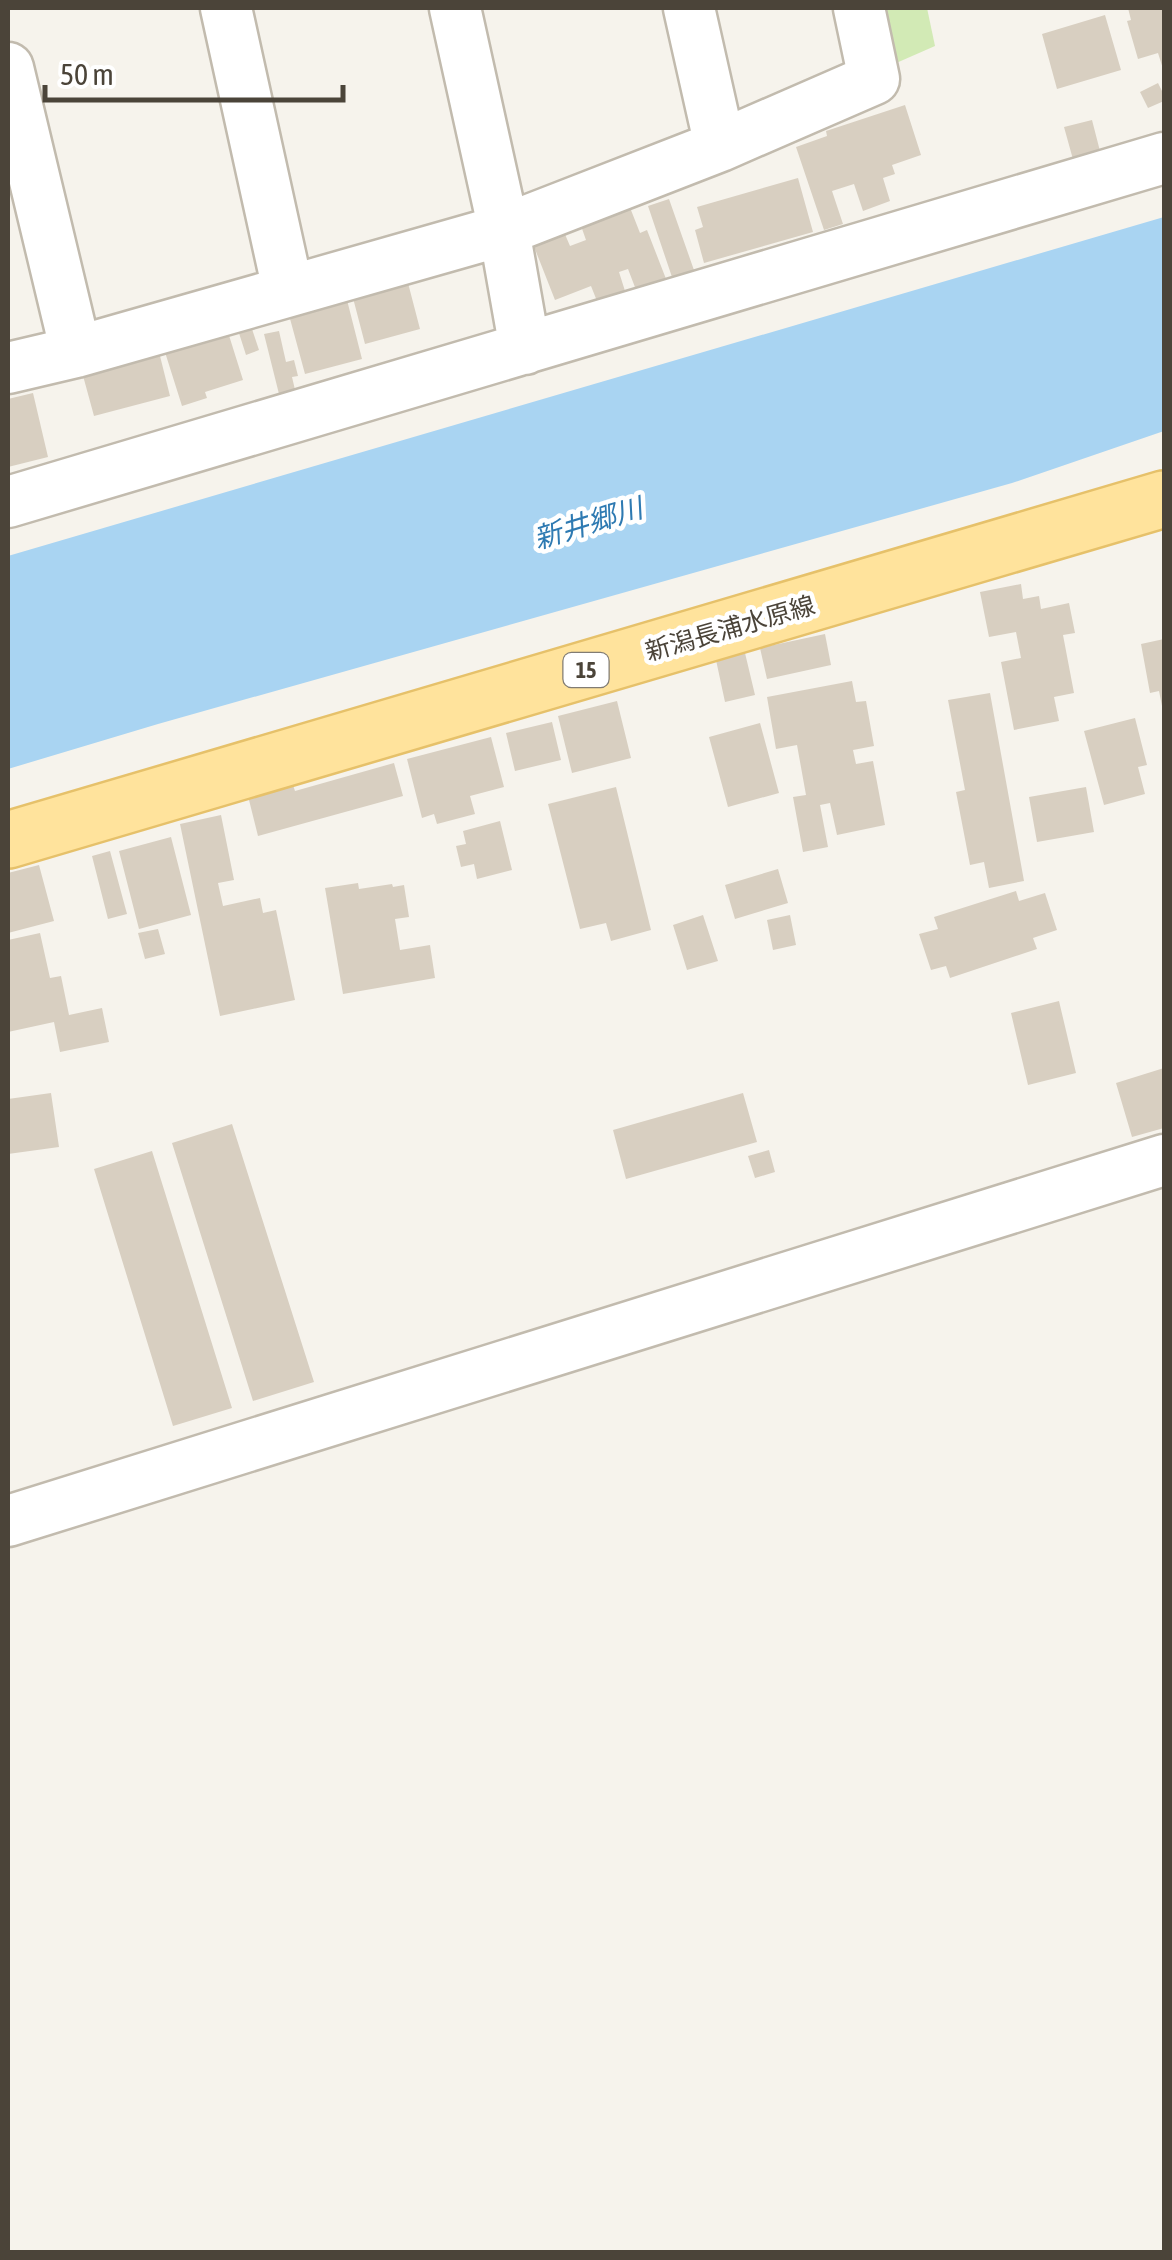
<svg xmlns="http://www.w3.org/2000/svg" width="1172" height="2260" viewBox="0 0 1172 2260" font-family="'Asap Condensed','Noto Sans JP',sans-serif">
<rect width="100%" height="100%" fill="#f6f3ec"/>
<!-- green -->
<path fill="#d2eab5" d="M865,8H927L935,46L878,71Z"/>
<!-- water -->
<path fill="#a9d4f2" d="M1164,217V431L1012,483L158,724L8,769V556Z"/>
<!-- building -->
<path fill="#d8cfc1" d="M1128,8L1164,9V72L1158,53L1138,59L1127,21L1131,20Z
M1105,15L1121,70L1057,89L1042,34Z
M1158,83L1164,95V101L1148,108L1140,92Z
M905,105L921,155L892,165L895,174L883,178L890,201L863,211L854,184L832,191L843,224L824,230L796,147L827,136L826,131Z
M1092,120L1101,155L1074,163L1064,127Z
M798,178L813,232L704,263L695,230L703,227L697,207Z
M669,199L695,273L673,280L648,206Z
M629,205L640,233L647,230L668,284L638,295L628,269L619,272L625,291L597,301L591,286L555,300L533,244L564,232L570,246L586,240L580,223Z
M408,283L420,329L365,344L353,298Z
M347,300L362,359L305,374L289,315Z
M251,326L259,350L246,355L238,330Z
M227,329L243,380L205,392L207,398L182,406L164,349Z
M279,331L286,362L294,360L298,376L292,377L296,394L280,398L264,334Z
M159,352L170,396L94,416L82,372Z
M33,393L48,457L8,467V399Z
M1021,584L1023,599L1039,596L1041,609L1069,603L1075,633L1063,635L1074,693L1054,697L1059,721L1014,730L1001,662L1021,658L1016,632L989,637L980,592Z
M825,634L831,665L767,679L760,648Z
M1164,639V711H1163L1159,691L1150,693L1141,644Z
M745,653L755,695L725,702L716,660Z
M852,681L856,702L866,701L874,746L853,750L856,764L873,761L885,825L837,835L830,803L820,805L828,847L803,852L793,797L806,795L797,745L776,749L767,697Z
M990,693L1024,881L989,888L984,862L970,865L956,792L965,790L948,700Z
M617,701L631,758L572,773L558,716Z
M1135,718L1147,765L1138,767L1145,794L1104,805L1084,731Z
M552,722L561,760L515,771L506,733Z
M760,723L779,793L728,807L709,737Z
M491,737L504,787L470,796L475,814L437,824L434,814L422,818L407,759Z
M394,763L403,796L258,836L248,796L293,785L295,791Z
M616,787L651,930L611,941L606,923L580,929L548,804Z
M1086,787L1094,832L1037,842L1029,797Z
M221,815L234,880L218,883L223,906L260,898L263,913L276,910L295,1000L220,1016L180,824Z
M500,821L512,870L477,879L474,864L461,867L456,846L466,844L463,831Z
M171,837L191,915L139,929L119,851Z
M110,851L127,914L108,919L92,856Z
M39,865L54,921L8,933V873Z
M778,869L788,903L735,919L725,885Z
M358,883L359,889L392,884L393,887L404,885L409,917L395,919L400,950L430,945L435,978L343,994L325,888Z
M1016,891L1019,901L1045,893L1057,930L1033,938L1037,949L950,978L946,966L931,970L919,934L938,929L934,917Z
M703,915L718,961L687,970L673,925Z
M790,915L796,945L773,950L767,920Z
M158,929L165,954L145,959L138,933Z
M40,933L50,978L61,976L69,1015L102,1008L109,1042L60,1052L54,1022L8,1032V940Z
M1059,1001L1076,1073L1028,1085L1011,1013Z
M1164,1068V1128L1132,1137L1116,1083Z
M51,1093L59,1147L8,1154V1099Z
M743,1093L757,1142L626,1179L613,1130Z
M232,1124L314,1382L253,1401L172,1143Z
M769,1150L775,1172L755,1178L748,1156Z
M152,1151L232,1408L173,1426L94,1169Z"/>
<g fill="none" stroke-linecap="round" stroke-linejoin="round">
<!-- minor casing -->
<g stroke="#c2bbae" stroke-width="55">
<path id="minor" d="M226,8L288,290
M455,8L504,230L525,349
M689,8L720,146
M8,68L76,352L504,230L720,146L874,79L859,8
M8,368L76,352
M8,502L1164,158
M8,1521L1164,1160"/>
</g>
<!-- major casing -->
<g stroke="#e6c16a" stroke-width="60">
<path id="major" d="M8,840L1164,499"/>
</g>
<!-- minor -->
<use href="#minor" stroke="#fff" stroke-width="50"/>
<!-- major -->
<use href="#major" stroke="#ffe39c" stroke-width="55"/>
</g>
<g text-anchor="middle" stroke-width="9" stroke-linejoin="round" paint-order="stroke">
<!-- shield labels -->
<rect fill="#fff" stroke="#817c74" stroke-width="2.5" x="563.5" y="653" width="45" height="34" rx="8"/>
<g font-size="22" font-weight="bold" fill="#4b4439">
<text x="586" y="678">15</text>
</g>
<!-- street labels -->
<g font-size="25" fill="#4b4439" stroke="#fff">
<text transform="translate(730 628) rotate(-16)" y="9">新潟長浦水原線</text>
</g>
<!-- water labels -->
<g font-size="28" font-style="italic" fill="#2e7ab2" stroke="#fff">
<text transform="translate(588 523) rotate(-17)" y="10">新井郷川</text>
</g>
</g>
<!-- border -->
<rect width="1172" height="2260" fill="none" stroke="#4b4439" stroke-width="20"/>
<!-- scale -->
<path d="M45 85v15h298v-15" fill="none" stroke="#4b4439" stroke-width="5"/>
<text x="60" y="85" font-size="30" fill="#4b4439" stroke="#ffffff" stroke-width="8" paint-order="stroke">50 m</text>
</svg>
